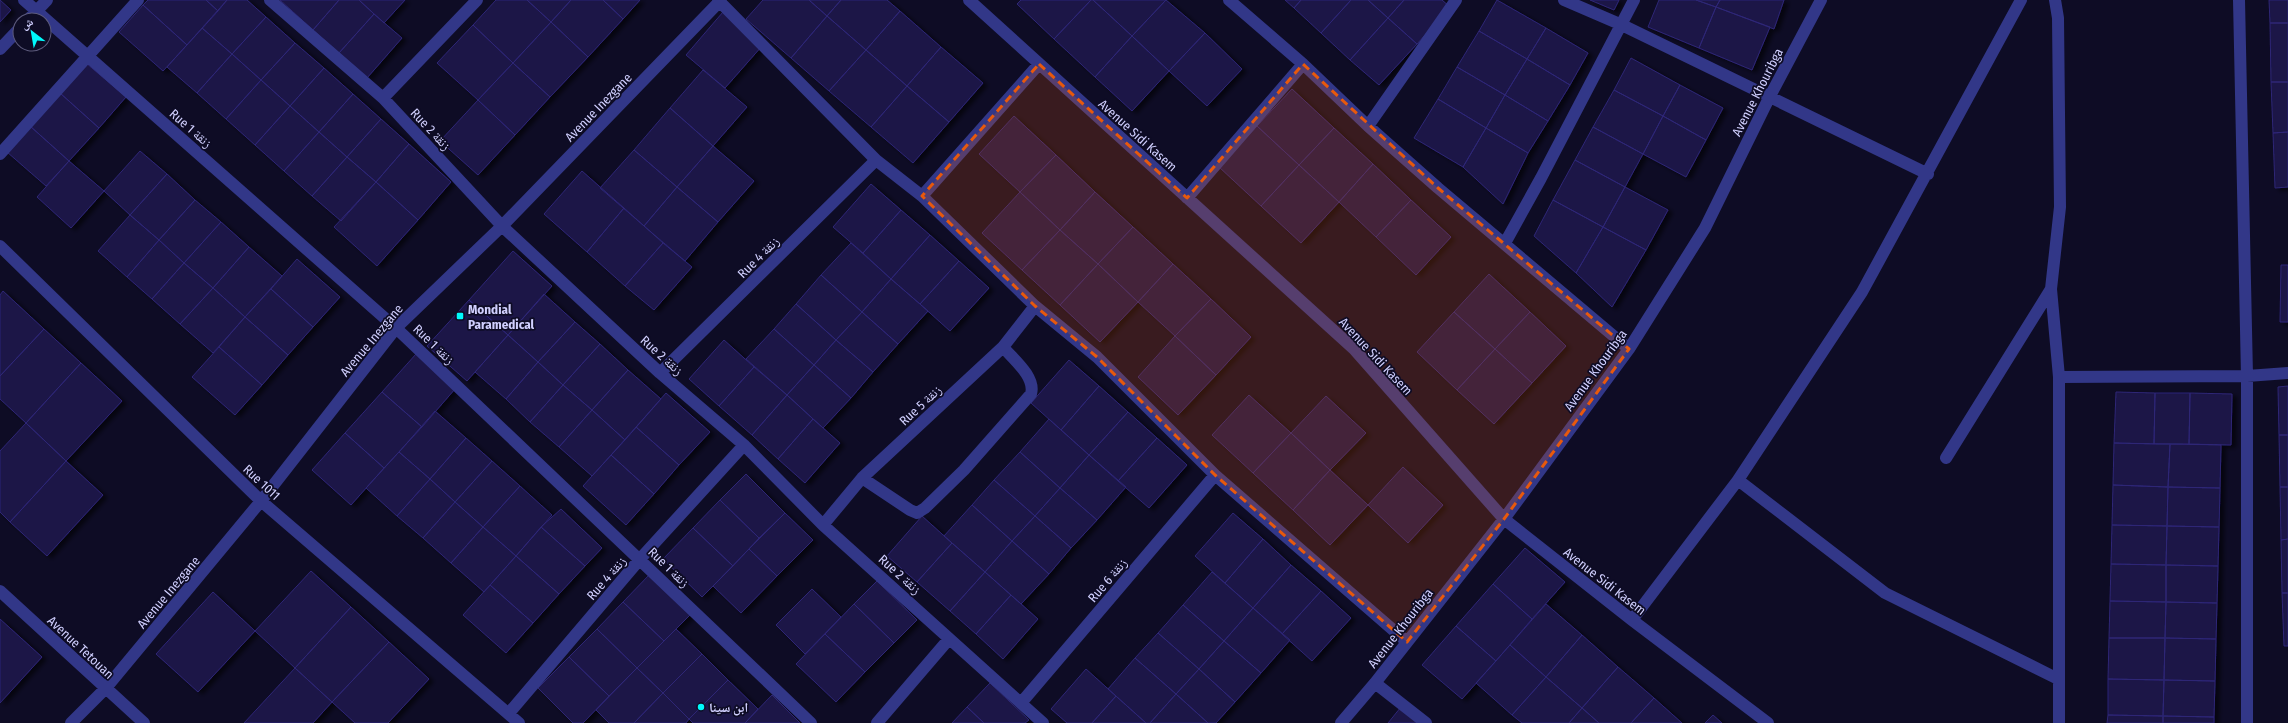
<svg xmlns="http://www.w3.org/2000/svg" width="2288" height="723" viewBox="0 0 2288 723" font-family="'Fira Sans Condensed','Noto Naskh Arabic',sans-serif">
<defs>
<filter id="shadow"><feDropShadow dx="4.5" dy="2.5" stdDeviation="2" flood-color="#0009"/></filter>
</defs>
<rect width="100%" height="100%" fill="#0e0c25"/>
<!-- building -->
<path fill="#1b1647" stroke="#2e2676" filter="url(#shadow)" d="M0,0L11,10L0,22Z
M148,0H206L218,11L187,45L143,5Z
M206,0H227L218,11Z
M227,0H247L266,17L232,54L202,28Z
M280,0H339L313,30Z
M339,0H359L374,14L339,53L313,30Z
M359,0H405L384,23Z
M496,0H527L551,22L513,63L473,25Z
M527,0H571L551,22Z
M571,0H603L623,19L588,57L551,22Z
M603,0H640L623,19Z
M763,0H809L827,16L791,58L746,19Z
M809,0H841L827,16Z
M841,0H887L900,11L866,50L827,16Z
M1021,0H1091L1054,39L1017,4Z
M1091,0H1093L1132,36L1095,77L1054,39Z
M1093,0H1166L1132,36Z
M1166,0L1205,33L1169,71L1132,36Z
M1285,0H1301L1294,8Z
M1301,0H1351L1321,33L1294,8Z
M1351,0H1368L1388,18L1350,60L1321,33Z
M1368,0H1404L1388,18Z
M1404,0H1442L1450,7L1417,44L1388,18Z
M1497,0L1546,28L1527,59L1479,31Z
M1590,0H1619L1614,10Z
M1659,0H1696L1716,7L1699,48L1648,27Z
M1696,0H1720L1716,7Z
M1720,0H1784L1774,29L1716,7Z
M2269,0H2288V23H2270Z
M143,5L187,45L163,71L119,32Z
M1716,7L1770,27L1752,70L1699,48Z
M900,11L941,47L907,86L866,50Z
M723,12L762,46L725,88L686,55Z
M374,14L402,38L367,78L339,53Z
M827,16L866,50L829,91L791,58Z
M266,17L295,43L261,80L232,54Z
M1388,18L1417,44L1379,85L1350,60Z
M551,22L588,57L550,97L513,63Z
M2270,23H2288V82H2271Z
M473,25L513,63L478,100L437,63Z
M202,28L232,54L197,93L167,67Z
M1546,28L1588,53L1570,85L1527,59Z
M1479,31L1527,59L1505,95L1457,67Z
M1205,33L1242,69L1207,106L1169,71Z
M1132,36L1169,71L1132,111L1095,77Z
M295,43L324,68L290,106L261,80Z
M941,47L983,83L949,122L907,86Z
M866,50L907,86L871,127L829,91Z
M232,54L261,80L226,119L197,93Z
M1631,58L1680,85L1663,116L1614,90Z
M1527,59L1570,85L1548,121L1505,95Z
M86,63L126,97L99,128L60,93Z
M513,63L550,97L515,135L478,100Z
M1457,67L1505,95L1486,128L1438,99Z
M324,68L353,94L319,132L290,106Z
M703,70L747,107L713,146L670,108Z
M261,80L290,106L255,145L226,119Z
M2271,82H2288V132L2273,133Z
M1680,85L1723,108L1706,140L1663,116Z
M907,86L949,122L913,163L871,127Z
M1292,89L1334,128L1299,165L1257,126Z
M1614,90L1663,116L1643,154L1593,127Z
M60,93L99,128L69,161L30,126Z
M353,94L381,119L347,157L319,132Z
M1505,95L1548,121L1528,153L1486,128Z
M1438,99L1486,128L1463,167L1414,138Z
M478,100L515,135L478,175L440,141Z
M290,106L319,132L284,171L255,145Z
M670,108L713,146L677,187L634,150Z
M1014,116L1056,155L1020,192L979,154Z
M1663,116L1706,140L1686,177L1643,154Z
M381,119L409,144L376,182L347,157Z
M30,126L69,161L46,186L7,152Z
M1257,126L1299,165L1261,206L1219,167Z
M1593,127L1643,154L1625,187L1575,160Z
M1334,128L1373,164L1339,202L1299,165Z
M1486,128L1528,153L1503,204L1463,167Z
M319,132L347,157L312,196L284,171Z
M2288,132V187L2275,188L2273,133Z
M409,144L451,182L418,220L376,182Z
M713,146L754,181L718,222L677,187Z
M634,150L677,187L644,226L600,188Z
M140,151L167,174L130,215L104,191Z
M1056,155L1095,192L1060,230L1020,192Z
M347,157L376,182L341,221L312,196Z
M1575,160L1625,187L1603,227L1553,200Z
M69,161L104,191L71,228L37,197Z
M1373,164L1411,200L1376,237L1339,202Z
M1299,165L1339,202L1301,243L1261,206Z
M582,171L624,208L587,252L544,214Z
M167,174L195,200L159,240L130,215Z
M376,182L418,220L377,266L334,227Z
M871,184L901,210L863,253L833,227Z
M677,187L718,222L685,261L644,226Z
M1625,187L1668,210L1646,250L1603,227Z
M1020,192L1060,230L1022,270L982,233Z
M1095,192L1133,227L1098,264L1060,230Z
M195,200L221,222L184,263L159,240Z
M1411,200L1451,237L1416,275L1376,237Z
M1553,200L1603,227L1576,273L1534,236Z
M624,208L663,243L625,286L587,252Z
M901,210L930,235L891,279L863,253Z
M130,215L159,240L127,277L98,251Z
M221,222L249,247L213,288L184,263Z
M1133,227L1173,264L1138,302L1098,264Z
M1603,227L1646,250L1612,307L1576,273Z
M1060,230L1098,264L1060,305L1022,270Z
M930,235L959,261L920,304L891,279Z
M159,240L184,263L152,299L127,277Z
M663,243L692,267L654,310L625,286Z
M851,243L891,279L862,312L821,275Z
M249,247L282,276L245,317L213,288Z
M513,251L552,286L508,335L469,300Z
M297,259L340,297L313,327L271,289Z
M959,261L989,288L950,331L920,304Z
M184,263L213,288L180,324L152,299Z
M1098,264L1138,302L1100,342L1060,305Z
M1173,264L1211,299L1175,336L1138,302Z
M2281,265H2288V322H2280Z
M1489,274L1530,312L1495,349L1454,312Z
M821,275L862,312L836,340L796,304Z
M891,279L928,311L898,344L862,312Z
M213,288L245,317L213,353L180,324Z
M271,289L313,327L288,355L245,317Z
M3,291L44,329L0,376V295Z
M544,294L575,322L538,362L508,335Z
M1211,299L1251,337L1216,375L1175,336Z
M469,300L508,335L467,381L427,346Z
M796,304L836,340L814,365L774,329Z
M862,312L898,344L873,372L836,340Z
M1454,312L1495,349L1457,390L1417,352Z
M1530,312L1566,346L1532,383L1495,349Z
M245,317L288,355L262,385L219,347Z
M575,322L600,344L563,385L538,362Z
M44,329L81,363L26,423L0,399V376Z
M774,329L814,365L787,395L746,359Z
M508,335L538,362L506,399L475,372Z
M1175,336L1216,375L1178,415L1138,377Z
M724,340L754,367L719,406L689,379Z
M836,340L873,372L851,398L814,365Z
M600,344L628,370L592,410L563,385Z
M219,347L262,385L235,415L192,377Z
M1495,349L1532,383L1494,424L1457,390Z
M416,354L455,389L422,427L382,392Z
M1069,360L1099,386L1061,430L1031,403Z
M538,362L563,385L530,422L506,399Z
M81,363L122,401L66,461L26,423Z
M814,365L851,398L823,428L787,395Z
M754,367L787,395L752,435L719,406Z
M628,370L661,399L625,440L592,410Z
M563,385L592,410L559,447L530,422Z
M1099,386L1128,412L1089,455L1061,430Z
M2288,386V435H2279L2278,387Z
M382,392L422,427L384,468L345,433Z
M2116,392L2155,393L2154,444L2114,443Z
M666,393L710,432L679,465L636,427Z
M2155,393H2190L2189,444H2154Z
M2190,393L2232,394L2231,445L2189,444Z
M787,395L813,419L778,459L752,435Z
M1249,395L1291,433L1253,473L1212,435Z
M1326,396L1366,433L1330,470L1291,433Z
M592,410L625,440L592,476L559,447Z
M435,411L466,438L430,479L399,452Z
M1128,412L1157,438L1118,481L1089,455Z
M813,419L840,443L805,483L778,459Z
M1049,419L1089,455L1060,488L1020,452Z
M26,423L66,461L10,522L0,512V451Z
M636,427L679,465L654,494L611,455Z
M345,433L384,468L351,505L312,470Z
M1291,433L1330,470L1293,510L1253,473Z
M2279,435H2288V487H2280Z
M466,438L492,461L455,502L430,479Z
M1157,438L1187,465L1149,508L1118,481Z
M2114,443L2170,444L2168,487L2113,485Z
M2170,444L2221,445L2220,488L2168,487Z
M399,452L430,479L397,516L366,488Z
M1020,452L1060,488L1035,516L994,480Z
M611,455L654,494L626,525L583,486Z
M1089,455L1126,487L1097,520L1060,488Z
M66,461L103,495L47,556L10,522Z
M492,461L520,486L483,527L455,502Z
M1403,467L1443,505L1408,543L1368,505Z
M1330,470L1368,505L1330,545L1293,510Z
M746,474L785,513L759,538L720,500Z
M430,479L455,502L423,538L397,516Z
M994,480L1035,516L1012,541L972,505Z
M2113,485L2168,487L2167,526L2112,525Z
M520,486L552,515L516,556L483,527Z
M2168,487L2220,488L2219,527L2167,526Z
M2280,487H2288V539L2281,540Z
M1060,488L1097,520L1071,548L1035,516Z
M720,500L759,538L733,566L693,528Z
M455,502L483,527L451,563L423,538Z
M972,505L1012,541L985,572L944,536Z
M561,509L602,548L585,566L541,527Z
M785,513L813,540L777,576L749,549Z
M1233,513L1263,539L1225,583L1195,556Z
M922,516L952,543L917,582L887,556Z
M1035,516L1071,548L1049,574L1012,541Z
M2112,525L2167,526L2166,565L2111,564Z
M2167,526L2219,527L2218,566L2166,565Z
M483,527L516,556L484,592L451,563Z
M541,527L585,566L559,594L516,556Z
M693,528L733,566L702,597L663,559Z
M1263,539L1291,565L1253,608L1225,583Z
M2288,539V593H2282L2281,540Z
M1012,541L1049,574L1021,604L985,572Z
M952,543L985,572L950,611L917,582Z
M1525,548L1565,582L1532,619L1493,584Z
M749,549L777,576L741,613L713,586Z
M516,556L559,594L533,623L490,585Z
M2111,564L2166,565V602L2110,601Z
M1291,565L1321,591L1282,634L1253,608Z
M2166,565L2218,566L2217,603L2166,602Z
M311,571L351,607L295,668L255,631Z
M985,572L1011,595L976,634L950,611Z
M1212,572L1253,608L1224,641L1183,605Z
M650,574L691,614L664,641L623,602Z
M877,581L917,620L894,643L854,604Z
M1493,584L1532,619L1496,661L1456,626Z
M490,585L533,623L506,653L463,615Z
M812,589L841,617L805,654L776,625Z
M1321,591L1351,618L1312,661L1282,634Z
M213,592L255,631L198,692L156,654Z
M2282,593H2288V646H2284Z
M1011,595L1038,619L1003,659L976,634Z
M2110,601L2166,602L2165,638H2109Z
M623,602L664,641L637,668L597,629Z
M2166,602L2217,603L2216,639L2165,638Z
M854,604L894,643L865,672L825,634Z
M1546,604L1582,635L1546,677L1510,645Z
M1183,605L1224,641L1199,669L1158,633Z
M351,607L389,642L332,702L295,668Z
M1253,608L1290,640L1261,673L1224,641Z
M0,619L42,657L0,703Z
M1456,626L1496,661L1462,699L1422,665Z
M597,629L637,668L609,696L569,657Z
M676,629L702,654L663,693L637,668Z
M1158,633L1199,669L1176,694L1135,658Z
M825,634L865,672L836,702L796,664Z
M1582,635L1618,667L1582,708L1546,677Z
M2109,638H2165L2164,680L2108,679Z
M2165,638L2216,639L2215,681L2164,680Z
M1224,641L1261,673L1235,702L1199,669Z
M389,642L429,679L388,723H355L332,702Z
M1510,645L1546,677L1512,715L1476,683Z
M702,654L728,680L689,719L663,693Z
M569,657L609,696L583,723H573L538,688Z
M1135,658L1176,694L1150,723H1146L1108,689Z
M1618,667L1654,698L1631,723H1599L1582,708Z
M295,668L332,702L313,723H244Z
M637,668L663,693L634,723H609L596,710Z
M1086,669L1116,696L1092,723H1067L1051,709Z
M1199,669L1235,702L1216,723H1208L1176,694Z
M1546,677L1582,708L1569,723H1522L1512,715Z
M2108,679L2164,680L2163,716L2108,715Z
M728,680L758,709L745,723H693L689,719Z
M2164,680L2215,681L2214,717L2163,716Z
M990,683L1029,720L1025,723H984L967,707Z
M663,693L689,719L686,723H634Z
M1176,694L1208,723H1150Z
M772,695L800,723H745Z
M1116,696L1146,723H1092Z
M1654,698L1682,723H1631Z
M967,707L984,723H952Z
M1401,707L1420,723H1388Z
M1582,708L1599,723H1569Z
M1713,715L1722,723H1705Z
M2108,715L2163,716V723H2107Z
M2163,716L2214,717V723H2163Z"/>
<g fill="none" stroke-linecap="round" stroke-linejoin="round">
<!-- street -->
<path stroke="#323788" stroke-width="12" d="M24,0L396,328L811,723
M270,0L383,98L502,226L660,373L744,445L823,525L1043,723
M718,0L876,160L922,196L1035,306L1097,357L1215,475L1407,642
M969,0L1354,349L1504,519L1632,620L1768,723
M1229,0L1303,64L1368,126L1438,188L1629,349
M1564,0L1622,25L1928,174
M2055,0L2058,18L2060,207L2051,289L2059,377V723
M2239,0L2247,376V723
M28,20L47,0
M0,49L20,28
M383,98L477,0
M1368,126L1456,0
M0,154L138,0
M922,196L1039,64
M1187,198L1303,64
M1505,243L1541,178L1634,0
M0,246L261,501L519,723
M660,373L876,160
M2059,377L2247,376L2288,373
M1946,458L2051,289
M862,478L910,510L917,513L925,508L964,470L1031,394C1036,377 1013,359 1003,347
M1738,480L1885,593L2058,679
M823,525L862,478L1003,347L1035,306
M0,591L144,723
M1632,620L1738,480L1862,292L2021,0
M1375,683L1426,723
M1021,703L1215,475
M509,713L640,559L744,445
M71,723L106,688L261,501L396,328L502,226L721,0
M877,723L949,639
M1341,723L1375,683L1504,519L1629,349L1705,228L1770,96L1821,0"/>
</g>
<!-- marked area -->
<path fill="#e8590c" fill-opacity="0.2" stroke="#e8590c" stroke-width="3" stroke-dasharray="8 5" stroke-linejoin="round" d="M1039,64L1187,198L1303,64L1438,188L1629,349L1504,519L1407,642L1215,475L1097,357L1035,306L922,196Z"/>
<!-- markers -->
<g fill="#00f9fb" stroke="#0e0c25" stroke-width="1.5">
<rect x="456" y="312" width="8" height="8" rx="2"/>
<circle cx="701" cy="707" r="4"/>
</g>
<g text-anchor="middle" stroke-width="3.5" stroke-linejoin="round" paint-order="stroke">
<!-- street labels -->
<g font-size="13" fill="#d1d0ff" stroke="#0e0c25">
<text transform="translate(1757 92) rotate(-63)" y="5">Avenue Khouribga</text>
<text transform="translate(598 107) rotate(-46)" y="5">Avenue Inezgane</text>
<text transform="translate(191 128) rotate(41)" y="5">Rue 1 زنقة</text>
<text transform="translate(431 129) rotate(47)" y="5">Rue 2 زنقة</text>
<text transform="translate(1138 135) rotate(42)" y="5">Avenue Sidi Kasem</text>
<text transform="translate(758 257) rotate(-45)" y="5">Rue 4 زنقة</text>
<text transform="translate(371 340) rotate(-50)" y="5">Avenue Inezgane</text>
<text transform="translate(434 344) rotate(44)" y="5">Rue 1 زنقة</text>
<text transform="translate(662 355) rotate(42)" y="5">Rue 2 زنقة</text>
<text transform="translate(1376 356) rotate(47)" y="5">Avenue Sidi Kasem</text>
<text transform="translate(1595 370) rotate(-54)" y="5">Avenue Khouribga</text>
<text transform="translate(920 405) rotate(-43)" y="5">Rue 5 زنقة</text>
<text transform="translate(262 482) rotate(43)" y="5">Rue 1011</text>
<text transform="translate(669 567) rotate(44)" y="5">Rue 1 زنقة</text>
<text transform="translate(900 574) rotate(42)" y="5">Rue 2 زنقة</text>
<text transform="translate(606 578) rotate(-49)" y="5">Rue 4 زنقة</text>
<text transform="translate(1107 580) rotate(-50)" y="5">Rue 6 زنقة</text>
<text transform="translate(1605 581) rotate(38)" y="5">Avenue Sidi Kasem</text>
<text transform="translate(168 592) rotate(-50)" y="5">Avenue Inezgane</text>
<text transform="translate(1400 628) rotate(-52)" y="5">Avenue Khouribga</text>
<text transform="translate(81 647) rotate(43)" y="5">Avenue Tetouan</text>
</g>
<!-- poi labels -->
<g font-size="13" font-weight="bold" fill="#d1d0ff" stroke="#0e0c25" text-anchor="start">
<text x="468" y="314">Mondial<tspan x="468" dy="15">Paramedical</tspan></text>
<text x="709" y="712">ابن سينا</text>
</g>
</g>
<!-- north arrow -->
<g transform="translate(32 32) rotate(329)"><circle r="19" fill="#0e0c25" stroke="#5c5a7c"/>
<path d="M0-3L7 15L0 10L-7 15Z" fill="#00f9fb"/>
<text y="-6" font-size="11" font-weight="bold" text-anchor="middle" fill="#d1d0ff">ش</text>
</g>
</svg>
